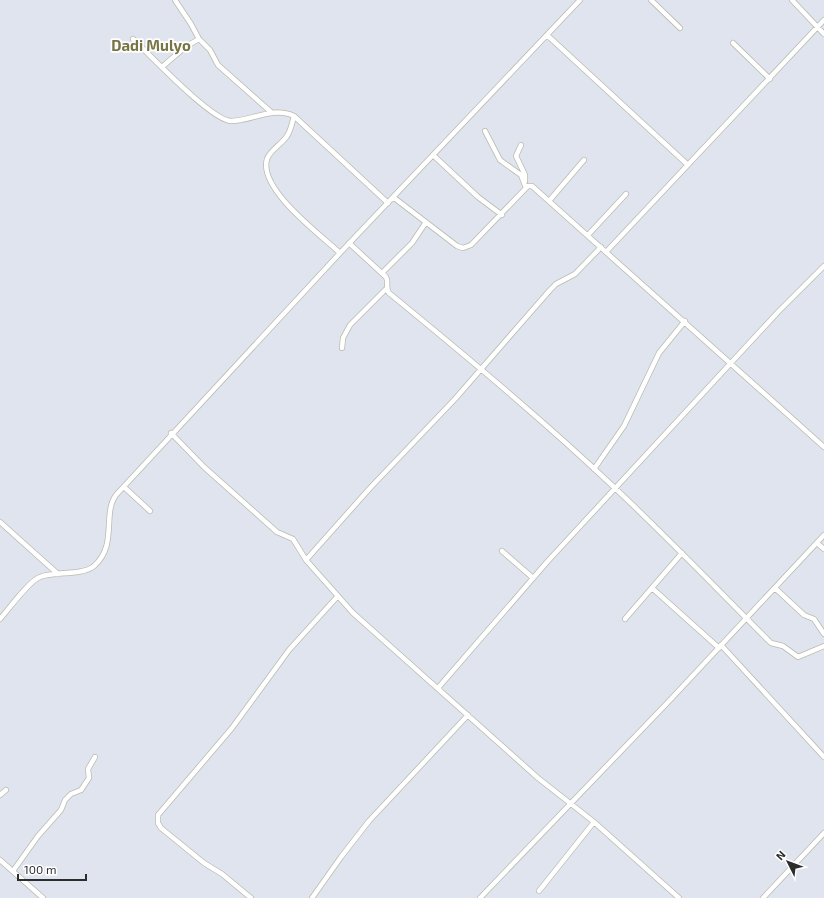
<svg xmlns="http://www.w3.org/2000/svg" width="824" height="898" viewBox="0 0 824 898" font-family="'Exo 2',sans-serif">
<rect width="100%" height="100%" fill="#dfe4ef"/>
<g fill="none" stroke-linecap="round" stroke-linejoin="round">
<!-- minor casing -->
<g stroke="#babaac" stroke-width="6">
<path id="minor" d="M175,0L191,24L199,39L210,50L218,65L271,112
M651,0L680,28
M792,0L824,34
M547,35L688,165
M133,39C150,55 211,120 231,121C252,121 272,106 294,116L388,203
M733,43L770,79
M162,67L185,47L199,39
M294,116C292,123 291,130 287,136C282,144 270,150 267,159C258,189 321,235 340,253
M485,131L500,160L521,175L526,188
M521,145L516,156L525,175V181
M433,155L478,197L502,215
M393,197L457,246L463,248L471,245L528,186H532L824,447
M549,201L584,160
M588,235L626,194
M349,243L386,277C389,282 385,288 389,293C466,356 543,420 616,489C669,539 719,591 771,643L783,646L798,657L824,646
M606,252L824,20
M382,273L412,243L426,222
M342,348L343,338L350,325L386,289
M171,433L204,467L277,532L293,539L306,560L353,613L538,778L594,822L679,898
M594,469L624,426L659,353L685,321
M124,487L150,511
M0,522L58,574
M817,543L824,549
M502,551L533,578
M306,560L370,488L455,399L550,290L556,284L575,274L601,247
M652,588L719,648
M775,588L804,615L814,619L824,634
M0,619C8,610 30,580 40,577C54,571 82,576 94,566C118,545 102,514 116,495L340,253L580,0
M625,619L682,553
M721,645L824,757
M438,688L547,562L778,312L824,266
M0,795L6,790
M0,860L43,898
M13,871L38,836L61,810L65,800L71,794L81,790L89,778L88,769L95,757
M539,891L594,822
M251,898L222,874L204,863L161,828L158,823V815L232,728L289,650L337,597
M312,898L341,857L369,821L468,715
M480,898L671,699L824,535
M763,898L824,833"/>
</g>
<!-- minor -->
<use href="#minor" stroke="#fff" stroke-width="4.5"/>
</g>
<g text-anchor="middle" stroke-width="3.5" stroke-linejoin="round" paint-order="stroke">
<!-- quarter labels -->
<g font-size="15" font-weight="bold" fill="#777543" stroke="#fff">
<text x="151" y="51">Dadi Mulyo</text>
</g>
</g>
<!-- north arrow -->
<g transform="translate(788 862) rotate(312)" stroke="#ffffff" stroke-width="3" paint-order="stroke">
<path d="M0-3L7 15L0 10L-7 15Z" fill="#2d2d2d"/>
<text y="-6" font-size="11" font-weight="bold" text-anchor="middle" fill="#2d2d2d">N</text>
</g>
<!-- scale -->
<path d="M18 874v6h68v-6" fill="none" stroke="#2d2d2d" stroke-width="2"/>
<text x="24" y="874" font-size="12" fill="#2d2d2d" stroke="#ffffff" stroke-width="3" paint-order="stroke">100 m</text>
</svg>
